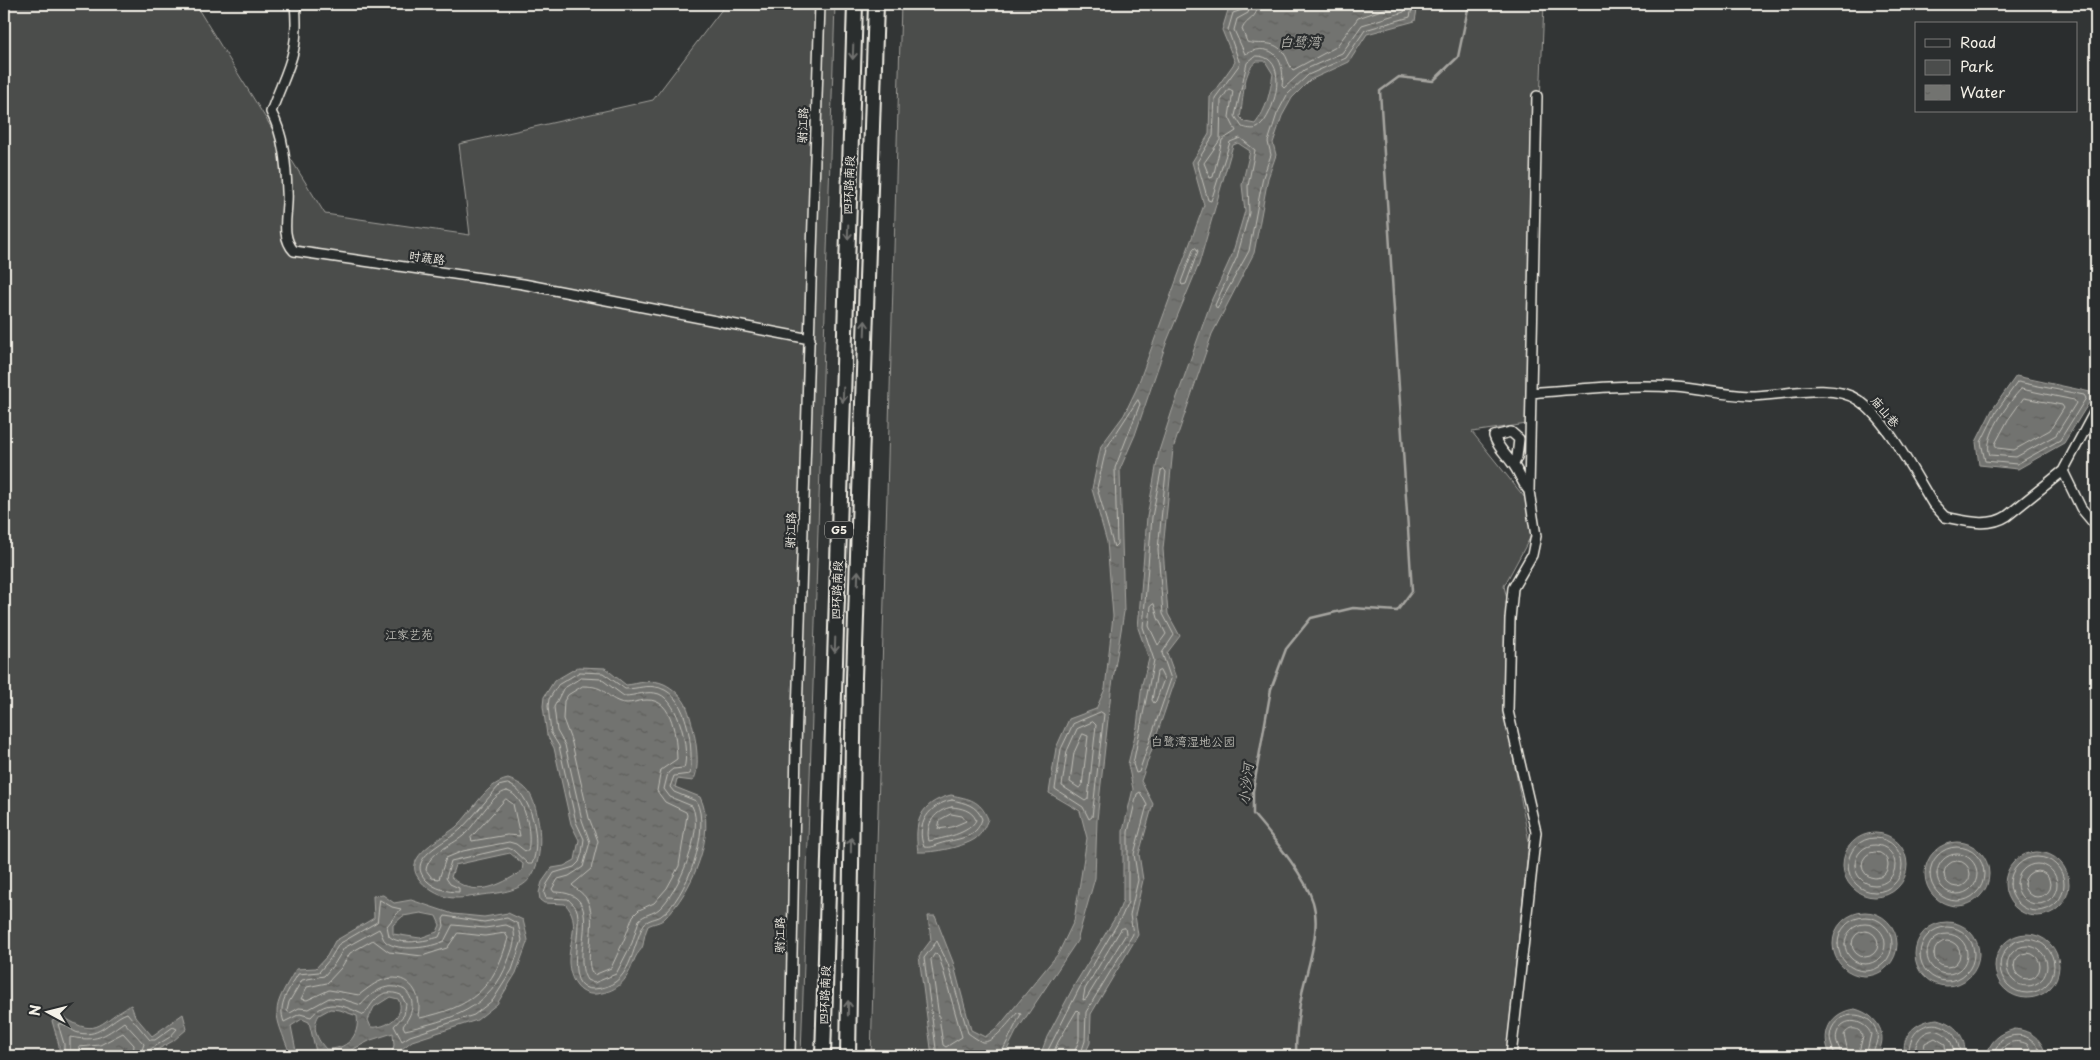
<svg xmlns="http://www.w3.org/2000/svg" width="2100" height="1060" viewBox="0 0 2100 1060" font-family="'Playpen Sans','LXGW WenKai TC',sans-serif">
<defs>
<pattern id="water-ripples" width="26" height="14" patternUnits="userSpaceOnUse" patternTransform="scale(1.25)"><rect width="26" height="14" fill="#727370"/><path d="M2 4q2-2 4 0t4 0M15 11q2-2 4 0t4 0" fill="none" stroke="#5e5e5b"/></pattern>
</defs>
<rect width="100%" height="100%" fill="#323535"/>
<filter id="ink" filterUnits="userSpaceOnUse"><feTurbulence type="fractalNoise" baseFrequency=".02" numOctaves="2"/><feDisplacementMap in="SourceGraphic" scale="10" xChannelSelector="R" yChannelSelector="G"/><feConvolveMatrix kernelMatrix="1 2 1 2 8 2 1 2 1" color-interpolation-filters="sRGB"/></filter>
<g filter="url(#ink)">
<!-- park -->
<path fill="#4b4d4c" stroke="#a09f9a" d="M4,4H195L325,214L470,235L459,144L653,100L726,4H835L801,1056H4Z
M901,4H1544L1527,424L1472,432L1525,498L1531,536L1504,586L1508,603L1504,709L1529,842L1506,1056H871Z"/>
<!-- water -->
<path fill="url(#water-ripples)" stroke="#a6a5a0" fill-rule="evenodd" d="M1251,4H1418L1415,21L1367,34L1349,62L1310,80L1292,98L1282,116L1273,143L1276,155L1268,178L1254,253L1212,334L1173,449L1163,549L1168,614L1180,636L1167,653L1176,678L1141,781L1153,804L1139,854L1143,880L1135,915L1138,935L1091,1014L1090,1043L1084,1056H1040L1047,1037L1075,984L1118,913L1123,900V831L1133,789L1128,764L1137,727L1142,684L1149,659L1138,628L1147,517L1159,451L1172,411L1212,299L1232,255L1245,211L1242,185L1250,151L1238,143L1233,145L1199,264L1167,341L1135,435L1120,469L1124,612L1111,692L1097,820L1095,878L1077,941L1016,1032L1004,1056H977L970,1051H958L954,1056H932L919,956L931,940L928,916H935L953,962L971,1030L985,1037L1000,1025L1058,954L1074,921L1087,838L1080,811L1049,793L1056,748L1069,719L1096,709L1105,689L1113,616L1107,542L1092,489L1101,446L1124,415L1136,390L1204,205L1192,162L1209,134L1210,97L1235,62L1222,30L1229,7ZM1257,61H1265L1273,74C1270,92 1267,109 1255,124L1245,122L1240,117C1244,100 1242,71 1257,61Z
M2016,376L2095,393L2064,443L2018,469L1979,465L1976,442L1992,410Z
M578,667L605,668L626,685C639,684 651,678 664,684C673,688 682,697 686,705C693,722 703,765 693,781L677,779L675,787L700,797C718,833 691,893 665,918C661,923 653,923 648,926C645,933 644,938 643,945C642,950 637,953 635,958C627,979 621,991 596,994C578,996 570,978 569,963C568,942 582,921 565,904L544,903L540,900L539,893L542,882L552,868L564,866L575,860L579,840L571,824L554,748L547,735L543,706L544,697L554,681Z
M508,779C517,782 524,785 530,794C541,814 545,859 530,878C520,892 497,893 481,895C470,897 454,900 443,896C434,893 425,887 419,879C401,856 443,838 456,827C474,811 484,784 508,779ZM510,853L523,864L522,871C499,886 474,899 451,877L455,865Z
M951,795C970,799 980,800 988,819C985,826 982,834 975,839C963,847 933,853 918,852C914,822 919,803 951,795Z
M1843 865a32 32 0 1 1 64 0a32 32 0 1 1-64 0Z
M1925 874a32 32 0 1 1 64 0a32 32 0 1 1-64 0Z
M2005 884a32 32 0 1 1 64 0a32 32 0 1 1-64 0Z
M383,895L394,903L411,900L453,914L484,917L508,913L523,920L528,940L516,973L497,1004L477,1020L412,1041L393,1056H391L394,1045L393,1033L371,1040L340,1056H317L309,1022L302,1019L291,1026L297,1056H291C273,1010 270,1012 296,969L316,968L327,956L335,941L374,918L373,896ZM421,913L436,916L440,925L437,932L420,938L393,934V925L403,916ZM390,997L398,999C407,1015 386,1029 371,1027L368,1020L374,1007ZM330,1009L340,1010L357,1016C360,1037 346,1050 326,1049C317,1039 311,1028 319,1015Z
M1833 944a32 32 0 1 1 64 0a32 32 0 1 1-64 0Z
M1915 954a32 32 0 1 1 64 0a32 32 0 1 1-64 0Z
M1995 966a32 32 0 1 1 64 0a32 32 0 1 1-64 0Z
M131,1005L135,1016L152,1036L183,1014L187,1029L173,1041L146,1056H59V1045L52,1021L64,1017C99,1041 101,1019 131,1005Z
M1855,1009C1878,1015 1890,1036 1876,1056H1831C1819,1034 1830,1012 1855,1009Z
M1937,1019C1956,1024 1966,1036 1965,1056H1905C1900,1034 1917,1021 1937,1019Z
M2015,1029C2032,1031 2042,1039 2046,1056H1987C1989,1041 2000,1033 2015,1029Z"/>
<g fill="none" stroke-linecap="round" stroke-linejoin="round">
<!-- shore -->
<path stroke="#c0bfb8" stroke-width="1" d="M1245,4L1242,10L1233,13L1228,30L1240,64L1215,98L1213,136L1197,162L1208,200L1211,201L1230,142L1240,138L1255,150L1248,186L1249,213L1237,257L1215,305L1217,309L1249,251L1263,177L1271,155L1268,142L1277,114L1287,95L1308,75L1346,58L1365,30L1410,17L1413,4
M1251,4L1248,13L1237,19L1234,30L1245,54C1248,53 1252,51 1256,50C1279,46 1285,68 1282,86L1284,88L1304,70L1342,53L1362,25L1404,12L1407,4
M1258,4C1257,20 1247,18 1242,29L1247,42C1261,46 1272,39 1283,52C1288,58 1288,65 1293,70L1336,47L1358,18L1399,4
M1256,56C1293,55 1273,121 1257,128C1253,130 1246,128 1242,127L1235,116L1247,63Z
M1229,89L1233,91L1229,117L1236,131L1222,140L1213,177L1210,178L1204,163L1220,140L1221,101Z
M1196,248L1198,251L1186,284L1182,285L1181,282L1193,250Z
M2018,382L2084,395L2086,398L2060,440L2017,464L1985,461L1981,442L1996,412Z
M2021,389L2074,400L2076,403L2056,435L2016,457L1990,455C1982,438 2009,402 2021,389Z
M2024,398L2062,405L2064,408L2050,430L2014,450L1997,448L1995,444L2008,420Z
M1138,400L1140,404L1115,468L1117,544L1114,547L1097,488L1106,449Z
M1164,469L1166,472L1158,549L1163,614L1174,635L1162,653L1171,679L1139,772L1136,773L1133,764L1154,660L1143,627L1152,517L1161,471Z
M1154,604L1158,618L1166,634L1158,645L1149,626L1151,606Z
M1160,671L1164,679L1156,701L1154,703L1152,700L1157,672Z
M580,672L603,673L625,689C638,689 647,684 660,688C688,696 694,750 690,774L674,776L670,787L674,792L696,801C712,828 686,899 661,916C656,919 649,919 644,924C631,948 632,987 594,989C560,991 585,925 576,908C574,904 570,902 568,899L546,898L544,893L547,884L554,873L574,867L579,862L582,853L584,839L576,822L559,746L551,733L548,706L549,699L558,685Z
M581,678L601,679L624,696C636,696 647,690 659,694C679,702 690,750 684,768L673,769L668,773L664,789L670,797L692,806C705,830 678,893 659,909C653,914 645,914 639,920L632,943L616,974L594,983L587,980C569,953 609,892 554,892L552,889L558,879L569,876L583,867L590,842L582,820L565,745L557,731L554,707L563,689Z
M583,686C608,686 603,696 620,702C630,705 638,700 647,700C674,699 676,739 677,759L661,770L657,791L665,802L686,812L687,815L679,866L667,888L654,903L639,910L633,916L624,940L611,968L594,975C582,965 598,922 588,902C585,894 577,890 572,885L591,869L598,841L589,818L572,743L563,719L564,701L568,695Z
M1101,712L1104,714L1092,817L1089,819L1083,807L1055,789L1061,749L1073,724Z
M1093,722L1096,725L1088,799L1085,801L1062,786L1067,751L1077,729Z
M1083,734L1088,736L1082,786L1079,788L1070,782L1074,753Z
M508,784C532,792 542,842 532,864H528L513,850L508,848L451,861L446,878L450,884L459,888V892C448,892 435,889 427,881C403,858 448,842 461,829C474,816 486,800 499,786Z
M507,791C526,796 532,834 528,851H525L516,844L509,842L463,851L446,858L439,879L432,878L426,870C428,853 451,846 463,836C475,826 492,793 507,791Z
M506,799L513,804L520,836L507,835L472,841L471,838Z
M952,800C965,803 977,805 982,819C976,840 957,838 939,844C933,846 931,848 924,847C915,825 929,804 952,800Z
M952,807C961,808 972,810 976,820C969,834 944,838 929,841C925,824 935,810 952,807Z
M951,814L962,816L966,821L952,827L938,829L940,820Z
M1848 865a27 27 0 1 1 54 0a27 27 0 1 1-54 0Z
M1855 865a20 20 0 1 1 40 0a20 20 0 1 1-40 0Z
M1930 874a27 27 0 1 1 54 0a27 27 0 1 1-54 0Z
M1862 865a13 13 0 1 1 26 0a13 13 0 1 1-26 0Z
M1937 874a20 20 0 1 1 40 0a20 20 0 1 1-40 0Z
M2010 884a27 27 0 1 1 54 0a27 27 0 1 1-54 0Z
M1944 874a13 13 0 1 1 26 0a13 13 0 1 1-26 0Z
M2017 884a20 20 0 1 1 40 0a20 20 0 1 1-40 0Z
M2024 884a13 13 0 1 1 26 0a13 13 0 1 1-26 0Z
M380,900L392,907L401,909L387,926L389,936C399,946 426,941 439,937L444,926L443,919L445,916L484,922L507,918L518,924L522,940L512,970L493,1000L474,1015L410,1036L402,1041L394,1026L404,1015L406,1004L401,995C380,987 374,1001 364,1015C345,1006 327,997 311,1017L300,1014L284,1022C277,1004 289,990 298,974L319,972L330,959L339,944L377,922Z
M1838 944a27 27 0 1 1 54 0a27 27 0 1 1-54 0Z
M1845 944a20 20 0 1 1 40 0a20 20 0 1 1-40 0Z
M453,925L485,928L506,925L513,928C517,941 512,949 508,961C491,1009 450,1020 405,1030L403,1026C412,1014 417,1002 405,990C387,981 372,992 361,1005L342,999L329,998L309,1009L299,1008L290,1013L287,1011L289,1002L302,980L324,976L335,963L344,948L379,929C382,933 382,939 386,942C399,952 431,948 444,941Z
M1920 954a27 27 0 1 1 54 0a27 27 0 1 1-54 0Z
M1125,928L1126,934L1086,999L1083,1000L1085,989L1121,929Z
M1852 944a13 13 0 1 1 26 0a13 13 0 1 1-26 0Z
M458,933L485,936L505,933L508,938C494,990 471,1007 420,1018L418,1015C423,995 409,973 386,979C375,982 367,989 359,995L329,990L307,1000L301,999L307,987L327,983L341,968L350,953L373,940L389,952L422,956L447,948Z
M1927 954a20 20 0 1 1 40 0a20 20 0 1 1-40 0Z
M2000 966a27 27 0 1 1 54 0a27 27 0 1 1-54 0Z
M1934 954a13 13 0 1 1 26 0a13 13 0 1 1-26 0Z
M2007 966a20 20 0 1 1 40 0a20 20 0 1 1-40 0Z
M2014 966a13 13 0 1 1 26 0a13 13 0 1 1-26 0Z
M935,954L938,955L942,966L962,1037L946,1047L943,1045L931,960Z
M64,1056V1044L58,1024C67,1022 71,1032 79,1033C101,1038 110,1019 127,1013L150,1040H155L173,1027L177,1029L170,1037L149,1050L147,1056
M70,1056V1037C97,1042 103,1037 124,1022L144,1044L140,1056
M78,1056L79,1047L100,1045L123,1033L134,1045L133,1056
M937,1056L924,958L937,941L948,964L968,1033C972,1036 978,1040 982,1042C993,1044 1011,1020 1017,1013L1021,1014L1000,1056
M1045,1056L1080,987L1122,916L1128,902V832L1137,794L1140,792L1147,805L1134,854L1138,880L1130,915L1133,934L1086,1012L1085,1041L1080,1056
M1052,1056L1058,1042L1077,1010L1079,1012V1040L1073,1056
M1835,1056C1834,1050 1830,1044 1830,1037C1831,1010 1871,1007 1877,1033C1879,1042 1873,1048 1872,1056
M1841,1056C1841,1048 1834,1042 1837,1033C1843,1015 1865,1020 1871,1034L1866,1056
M1849,1056L1844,1035C1849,1026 1859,1027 1863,1036L1858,1056
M1909,1056C1906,1015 1959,1012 1960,1056
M1915,1056C1913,1023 1953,1021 1954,1056
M1923,1056L1925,1043L1935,1038L1945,1044L1946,1056
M1992,1056L2001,1040C2018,1030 2037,1036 2041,1056
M1998,1056C2003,1043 2014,1038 2027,1044L2035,1056"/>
<!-- stream -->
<path stroke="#a6a5a0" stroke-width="2.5" d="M1296,1056C1296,1033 1298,1011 1303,988C1309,962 1321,929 1313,902C1304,873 1272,837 1253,814V791L1271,689L1286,649L1311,618L1353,608L1397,611L1412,591L1380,91L1399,77L1433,81L1458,57L1469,4"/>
<!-- minor casing -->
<g stroke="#f4f1e8" stroke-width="12">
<path id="minor" d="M295,4C300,54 287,68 271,112C284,135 286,165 287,191C289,211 279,235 294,251L523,284L810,339
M1531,393C1578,389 1627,384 1675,387C1700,389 1724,395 1750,396C1781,396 1831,382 1858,400C1886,418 1915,475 1933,504L1945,517C1965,521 1989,528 2007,516L2063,471L2096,409
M1514,464L1517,457L1519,439L1511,432L1494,436C1498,448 1505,453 1512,463C1519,471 1521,482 1529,491
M2063,471L2081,508L2096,526
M790,1056L796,746L820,4
M1511,1056L1536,832L1508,711L1510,619L1513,588L1532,555L1536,536L1529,491L1537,96"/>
</g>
<!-- highway casing -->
<g stroke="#f4f1e8" stroke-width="18">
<path id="highway" d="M823,1056L855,4
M848,1056L854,678L876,4"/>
</g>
<!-- minor -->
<use href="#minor" stroke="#2a2d2e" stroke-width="9"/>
<!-- highway -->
<use href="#highway" stroke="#2a2d2e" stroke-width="14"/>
</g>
<!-- one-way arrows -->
<defs><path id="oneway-shaft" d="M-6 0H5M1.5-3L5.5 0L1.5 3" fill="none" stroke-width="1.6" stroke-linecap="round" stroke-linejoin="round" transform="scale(1.25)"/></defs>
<g stroke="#71726f">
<use href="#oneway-shaft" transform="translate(853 52) rotate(92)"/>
<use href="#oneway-shaft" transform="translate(848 232) rotate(92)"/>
<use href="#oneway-shaft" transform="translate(865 328) rotate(-88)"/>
<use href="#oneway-shaft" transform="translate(843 395) rotate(92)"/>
<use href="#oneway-shaft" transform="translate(858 578) rotate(-88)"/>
<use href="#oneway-shaft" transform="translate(835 645) rotate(92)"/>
<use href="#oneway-shaft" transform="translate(851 845) rotate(-89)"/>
<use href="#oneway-shaft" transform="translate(848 1008) rotate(-89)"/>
</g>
</g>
<g text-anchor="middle" stroke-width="4.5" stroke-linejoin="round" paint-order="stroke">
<!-- shield labels -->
<rect fill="#2a2d2e" stroke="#b7b6b0" stroke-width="1" x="825" y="521.5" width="28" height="17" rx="4"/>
<g font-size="11" font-weight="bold" fill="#f4f1e8">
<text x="839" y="534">G5</text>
</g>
<!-- street labels -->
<g font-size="12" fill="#f4f1e8" stroke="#2a2d2e">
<text transform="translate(803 125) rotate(-88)" y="4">驸江路</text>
<text transform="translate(849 185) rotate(-88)" y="4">四环路南段</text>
<text transform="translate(427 258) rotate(8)" y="4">时蔬路</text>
<text transform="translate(1885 412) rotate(50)" y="4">庙山巷</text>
<text transform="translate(791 530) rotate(-88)" y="4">驸江路</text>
<text transform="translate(837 590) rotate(-88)" y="4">四环路南段</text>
<text transform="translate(780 935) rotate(-89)" y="4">驸江路</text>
<text transform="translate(825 995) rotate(-88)" y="4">四环路南段</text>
</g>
<!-- park labels -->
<g font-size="12" fill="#b9b8b1" stroke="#2a2d2e">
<text x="409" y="639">江家艺苑</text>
<text x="1193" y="746">白鹭湾湿地公园</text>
</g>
<!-- water labels -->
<g font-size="14" font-style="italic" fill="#b3b2ac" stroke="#2a2d2e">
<text x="1300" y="47">白鹭湾</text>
<text transform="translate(1246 784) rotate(-84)" y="5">小沙河</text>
</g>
</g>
<!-- margin -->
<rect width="2100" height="1060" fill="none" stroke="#2a2d2e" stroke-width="20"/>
<rect x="10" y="10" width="2080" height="1040" fill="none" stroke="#f4f1e8" stroke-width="2" filter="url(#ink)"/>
<!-- legend -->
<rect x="1915" y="22" width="162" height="90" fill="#2a2d2e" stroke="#7b7b78"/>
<rect x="1925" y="39" width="25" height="8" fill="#2a2d2e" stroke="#7b7b78"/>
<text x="1960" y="48" font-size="15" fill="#f4f1e8">Road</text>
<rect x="1925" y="60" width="25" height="15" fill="#4b4d4c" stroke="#7b7b78"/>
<text x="1960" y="72" font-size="15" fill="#f4f1e8">Park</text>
<rect x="1925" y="85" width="25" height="15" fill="url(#water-ripples)" stroke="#7b7b78"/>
<text x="1960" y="98" font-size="15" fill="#f4f1e8">Water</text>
<!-- north arrow -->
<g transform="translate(48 1012) rotate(277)" stroke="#2a2d2e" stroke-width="4" paint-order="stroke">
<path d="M0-4L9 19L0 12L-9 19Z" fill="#f4f1e8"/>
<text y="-8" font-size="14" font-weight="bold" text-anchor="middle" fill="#f4f1e8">N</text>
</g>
</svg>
